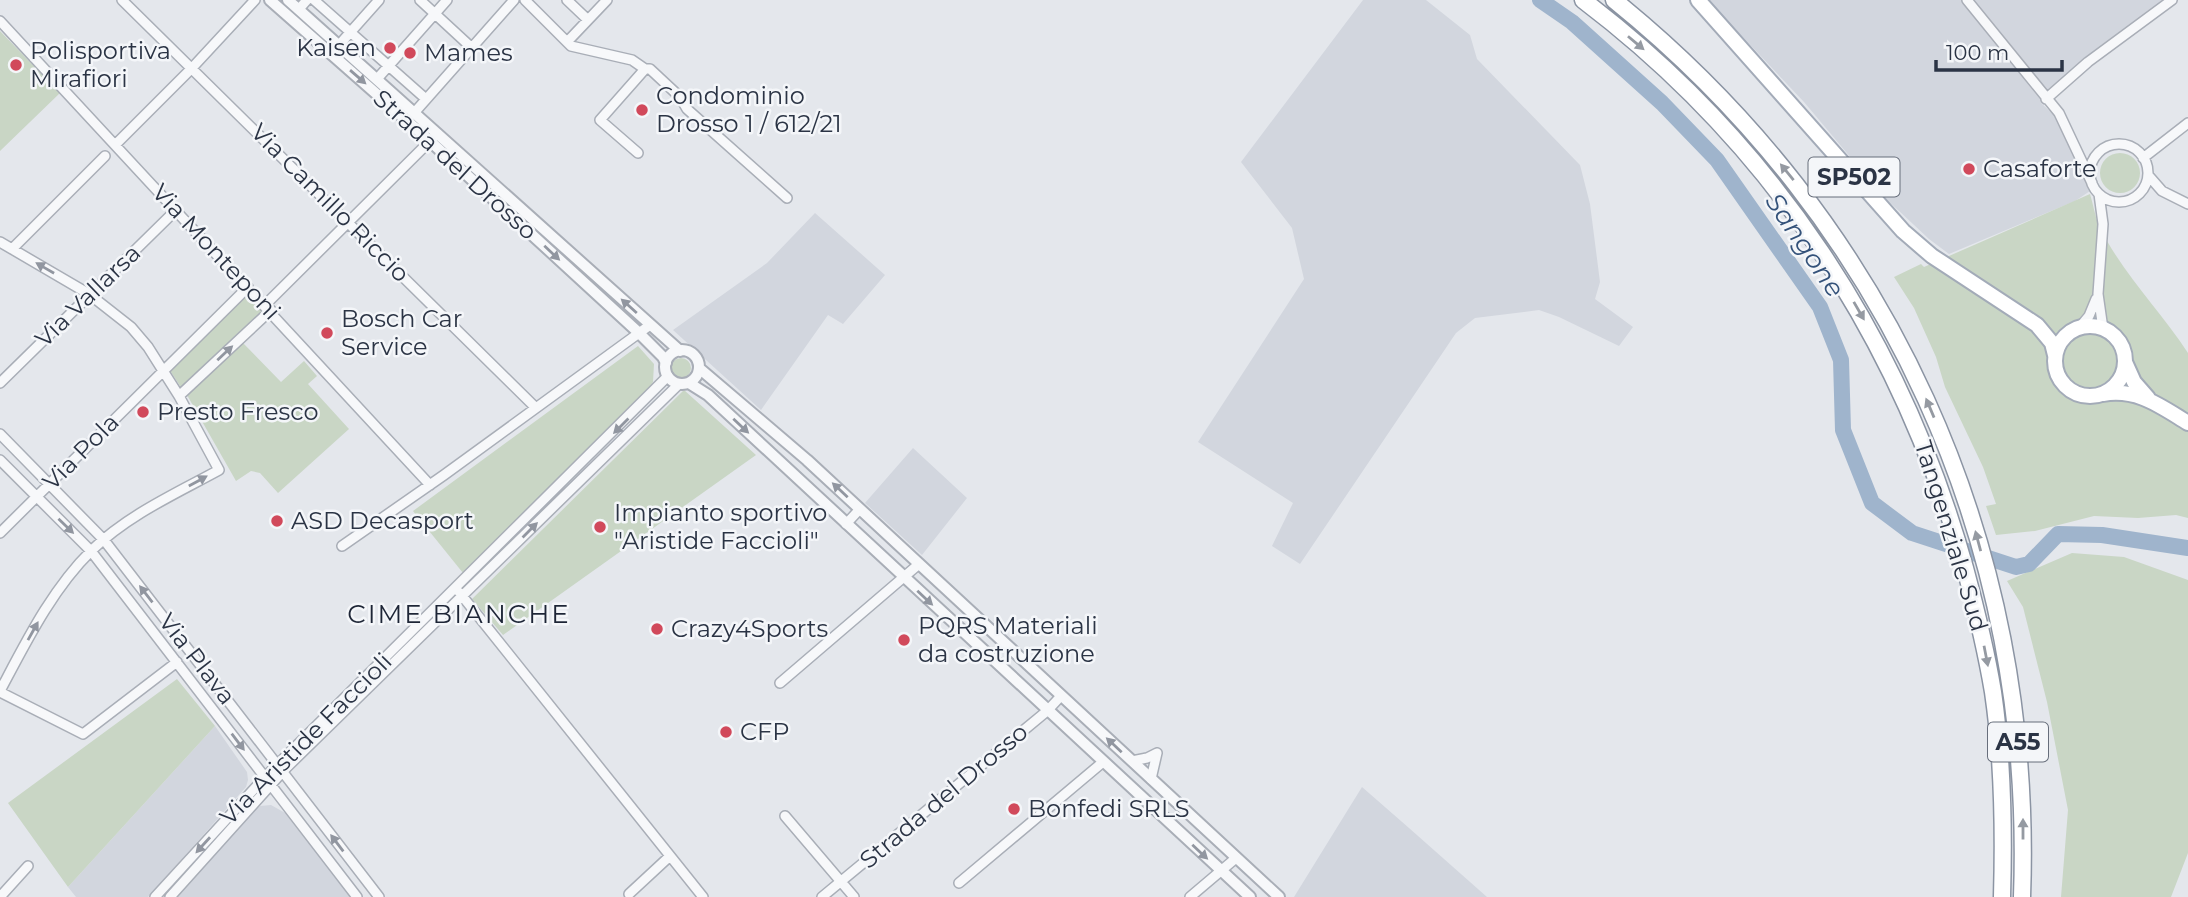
<svg xmlns="http://www.w3.org/2000/svg" width="2188" height="897" viewBox="0 0 2188 897" font-family="Montserrat,sans-serif">
<rect width="100%" height="100%" fill="#e4e7ec"/>
<!-- built -->
<path fill="#d2d6de" d="M1363,0H1426L1470,35L1477,59L1580,165L1590,204L1600,282L1595,299L1633,327L1619,346L1559,317L1539,310L1475,318L1456,333L1300,564L1272,546L1293,503L1198,442L1304,279L1292,228L1241,162Z
M1708,0H2168L2086,60L2041,103L2056,117L2065,132L2090,191L2075,201L1949,254L1929,239L1883,196L1804,102Z
M815,213L885,275L843,324L828,315L761,410L673,330L767,263Z
M913,448L967,498L922,555L865,503Z
M215,726L247,772L248,780L246,787L148,897H76L68,887Z
M1362,787L1409,828L1487,897H1294Z
M271,805L287,814L350,897H176L254,811L260,806Z"/>
<!-- green -->
<path fill="#c9d6c5" d="M0,31L60,93L0,151Z
M2100 173a20 20 0 1 1 40 0a20 20 0 1 1-40 0Z
M2090,194C2093,204 2095,216 2099,226C2122,273 2160,310 2188,353V518L2176,515L2138,518L2094,516L2035,531L1996,535L1986,506L1996,504L1983,467L1945,387L1936,357L1914,308L1894,277L1921,264L1924,267Z
M246,292L264,311L182,389L169,369Z
M243,343L281,382L304,361L317,376L308,384L349,429L278,493L260,473L251,471L236,481L187,395Z
M638,346L654,364L653,382L650,387L577,462L463,573L413,511Z
M671 368a10 10 0 1 1 20 0a10 10 0 1 1-20 0Z
M684,390L756,455L503,635L472,599Z
M2072,553L2124,557L2188,580V853L2171,897H2061L2068,810L2047,702L2023,607L2007,581Z
M177,679L215,726L68,887L8,803Z"/>
<g fill="none" stroke-linecap="round" stroke-linejoin="round">
<!-- river -->
<path stroke="#9fb4cc" stroke-width="16" d="M1540,0L1572,22L1662,103L1717,160L1820,307L1841,360L1843,430L1872,503L1912,533L2016,567L2029,564L2058,534L2102,535L2188,548"/>
<!-- minor casing -->
<g stroke="#a9aeb7" stroke-width="12">
<path id="minor" d="M122,0L536,408
M314,0L426,99
M420,0L472,48
M525,0L571,46L632,60L645,69L600,120L638,153
M567,0L588,20
M1967,0L2059,113L2092,183
M299,9L307,0
M0,21L430,485
M567,42L607,0
M339,45L379,0
M645,69H650L680,97L687,109L787,198
M377,79L447,0
M2046,99L2088,62L2172,0
M414,113L514,0
M2090 173a29 29 0 1 1 58 0a29 29 0 1 1-58 0Z
M115,145L192,68L255,0
M2143,158L2188,123
M2148,175L2162,191L2188,204
M2099,194L2103,224L2098,294L2103,329
M0,242L89,294L131,327L148,347L179,396L219,470C175,494 128,515 92,550C52,589 26,642 0,691
M12,249L105,156
M265,305L433,138
M2079,328L2089,316L2096,299
M0,383L176,210
M179,396L271,310
M0,434L104,540L379,897
M0,460L91,551L357,897
M846,524L860,509
M0,533L248,287
M342,546L444,475L650,325
M459,592L703,897
M780,683L919,564
M0,692L83,734L177,662
M1132,761L1147,758L1157,753
M1151,779L1157,753
M785,816L854,897
M959,883L1103,762
M629,894L670,856
M0,897L28,866
M155,897L265,777L668,376
M170,897L285,769L679,384
M822,897L1047,711L1061,696
M1190,897L1236,858"/>
</g>
<!-- tertiary casing -->
<g stroke="#a9aeb7" stroke-width="14">
<path id="tertiary" d="M270,0L430,141L638,332L663,357L666,363
M288,0L680,351
M665 367a17 17 0 1 1 34 0a17 17 0 1 1-34 0Z
M699,368L807,460L1279,897
M689,383L708,395L1250,897"/>
</g>
<!-- primary casing -->
<g stroke="#a3abb8" stroke-width="18">
<path id="primary" d="M1698,0L1903,231L1932,256L2037,325L2052,343L2055,355
M2055 361a35 35 0 1 1 70 0a35 35 0 1 1-70 0Z
M2125,362L2134,382L2148,398
M2103,394C2137,388 2160,406 2188,423"/>
</g>
<!-- motorway casing -->
<g stroke="#8b94a3" stroke-width="19">
<path id="motorway" d="M1583,0C1773,144 1901,339 1965,568C1976,609 1986,650 1993,692C2003,760 2004,828 2002,897
M1614,0C1889,222 2035,544 2022,897"/>
</g>
<!-- minor -->
<use href="#minor" stroke="#f7f8fa" stroke-width="9"/>
<!-- tertiary -->
<use href="#tertiary" stroke="#f7f8fa" stroke-width="10"/>
<!-- primary -->
<use href="#primary" stroke="#fff" stroke-width="14"/>
<!-- motorway -->
<use href="#motorway" stroke="#fff" stroke-width="16"/>
</g>
<!-- one-way arrows -->
<defs><path id="oneway-solid" d="M-6-.8H1V-3.2L6.5 0L1 3.2V.8H-6Z" transform="scale(1.75)"/></defs>
<g fill="#959aa2">
<use href="#oneway-solid" transform="translate(1636 43) rotate(40)"/>
<use href="#oneway-solid" transform="translate(1787 172) rotate(-129)"/>
<use href="#oneway-solid" transform="translate(1859 311) rotate(60)"/>
<use href="#oneway-solid" transform="translate(1930 408) rotate(-113)"/>
<use href="#oneway-solid" transform="translate(1978 541) rotate(-105)"/>
<use href="#oneway-solid" transform="translate(1986 656) rotate(79)"/>
<use href="#oneway-solid" transform="translate(2023 829) rotate(-90)"/>
</g>
<g fill="#9196a0">
<use href="#oneway-solid" transform="translate(358 77) rotate(41)"/>
<use href="#oneway-solid" transform="translate(552 253) rotate(43)"/>
<use href="#oneway-solid" transform="translate(45 268) rotate(-150)"/>
<use href="#oneway-solid" transform="translate(629 306) rotate(-138)"/>
<use href="#oneway-solid" transform="translate(225 353) rotate(-43)"/>
<use href="#oneway-solid" transform="translate(621 426) rotate(135)"/>
<use href="#oneway-solid" transform="translate(741 426) rotate(43)"/>
<use href="#oneway-solid" transform="translate(198 481) rotate(-29)"/>
<use href="#oneway-solid" transform="translate(840 490) rotate(-137)"/>
<use href="#oneway-solid" transform="translate(66 526) rotate(44)"/>
<use href="#oneway-solid" transform="translate(530 530) rotate(-45)"/>
<use href="#oneway-solid" transform="translate(146 594) rotate(-128)"/>
<use href="#oneway-solid" transform="translate(925 598) rotate(43)"/>
<use href="#oneway-solid" transform="translate(33 631) rotate(-61)"/>
<use href="#oneway-solid" transform="translate(238 742) rotate(53)"/>
<use href="#oneway-solid" transform="translate(1114 745) rotate(-137)"/>
<use href="#oneway-solid" transform="translate(337 843) rotate(-127)"/>
<use href="#oneway-solid" transform="translate(203 845) rotate(132)"/>
<use href="#oneway-solid" transform="translate(1200 852) rotate(43)"/>
</g>
<!-- markers -->
<g fill="#d1495b" stroke="#f4f6f9" stroke-width="2.5">
<circle cx="390" cy="48" r="7"/>
<circle cx="410" cy="53" r="7"/>
<circle cx="16" cy="65" r="7"/>
<circle cx="642" cy="110" r="7"/>
<circle cx="1969" cy="169" r="7"/>
<circle cx="327" cy="333" r="7"/>
<circle cx="143" cy="412" r="7"/>
<circle cx="277" cy="521" r="7"/>
<circle cx="600" cy="527" r="7"/>
<circle cx="657" cy="629" r="7"/>
<circle cx="904" cy="640" r="7"/>
<circle cx="726" cy="732" r="7"/>
<circle cx="1014" cy="809" r="7"/>
</g>
<g text-anchor="middle" stroke-width="5" stroke-linejoin="round" paint-order="stroke">
<!-- shield labels -->
<g fill="#f4f6f9" stroke="#676e7b" stroke-width="2">
<rect x="1808.5" y="157.5" width="91" height="39" rx="5"/>
<rect x="1988" y="722.5" width="60" height="39" rx="5"/>
</g>
<g font-size="23" font-weight="bold" fill="#2b3445">
<text x="1854" y="185">SP502</text>
<text x="2018" y="750">A55</text>
</g>
<!-- poi labels -->
<g font-size="24" fill="#2b3445" stroke="#f4f6f9" text-anchor="start">
<text x="376" y="56" text-anchor="end">Kaisen</text>
<text x="30" y="59">Polisportiva<tspan x="30" dy="28">Mirafiori</tspan></text>
<text x="424" y="61">Mames</text>
<text x="656" y="104">Condominio<tspan x="656" dy="28">Drosso 1 / 612/21</tspan></text>
<text x="1983" y="177">Casaforte</text>
<text x="341" y="327">Bosch Car<tspan x="341" dy="28">Service</tspan></text>
<text x="157" y="420">Presto Fresco</text>
<text x="614" y="521">Impianto sportivo<tspan x="614" dy="28">"Aristide Faccioli"</tspan></text>
<text x="291" y="529">ASD Decasport</text>
<text x="918" y="634">PQRS Materiali<tspan x="918" dy="28">da costruzione</tspan></text>
<text x="671" y="637">Crazy4Sports</text>
<text x="740" y="740">CFP</text>
<text x="1028" y="817">Bonfedi SRLS</text>
</g>
<!-- street labels -->
<g font-size="24" fill="#2b3445" stroke="#f4f6f9">
<text transform="translate(455 165) rotate(42)" y="8">Strada del Drosso</text>
<text transform="translate(330 203) rotate(45)" y="8">Via Camillo Riccio</text>
<text transform="translate(216 252) rotate(47)" y="8">Via Monteponi</text>
<text transform="translate(88 296) rotate(-44)" y="8">Via Vallarsa</text>
<text transform="translate(81 452) rotate(-45)" y="8">Via Pola</text>
<text transform="translate(1951 536) rotate(73)" y="8">Tangenziale Sud</text>
<text transform="translate(197 659) rotate(52)" y="8">Via Plava</text>
<text transform="translate(306 739) rotate(-45)" y="8">Via Aristide Faccioli</text>
<text transform="translate(944 796) rotate(-40)" y="8">Strada del Drosso</text>
</g>
<!-- water labels -->
<g font-size="26" font-style="italic" fill="#34527a" stroke="#f4f6f9">
<text transform="translate(1805 245) rotate(56)" y="9">Sangone</text>
</g>
<!-- neighbourhood labels -->
<g font-size="26" letter-spacing="2" fill="#1d2536" stroke="#f4f6f9">
<text x="459" y="623">CIME BIANCHE</text>
</g>
</g>
<!-- scale -->
<path d="M1936 60v10h126v-10" fill="none" stroke="#2b3445" stroke-width="3.5"/>
<text x="1946" y="60" font-size="21" fill="#2b3445" stroke="#f4f6f9" stroke-width="5" paint-order="stroke">100 m</text>
</svg>
